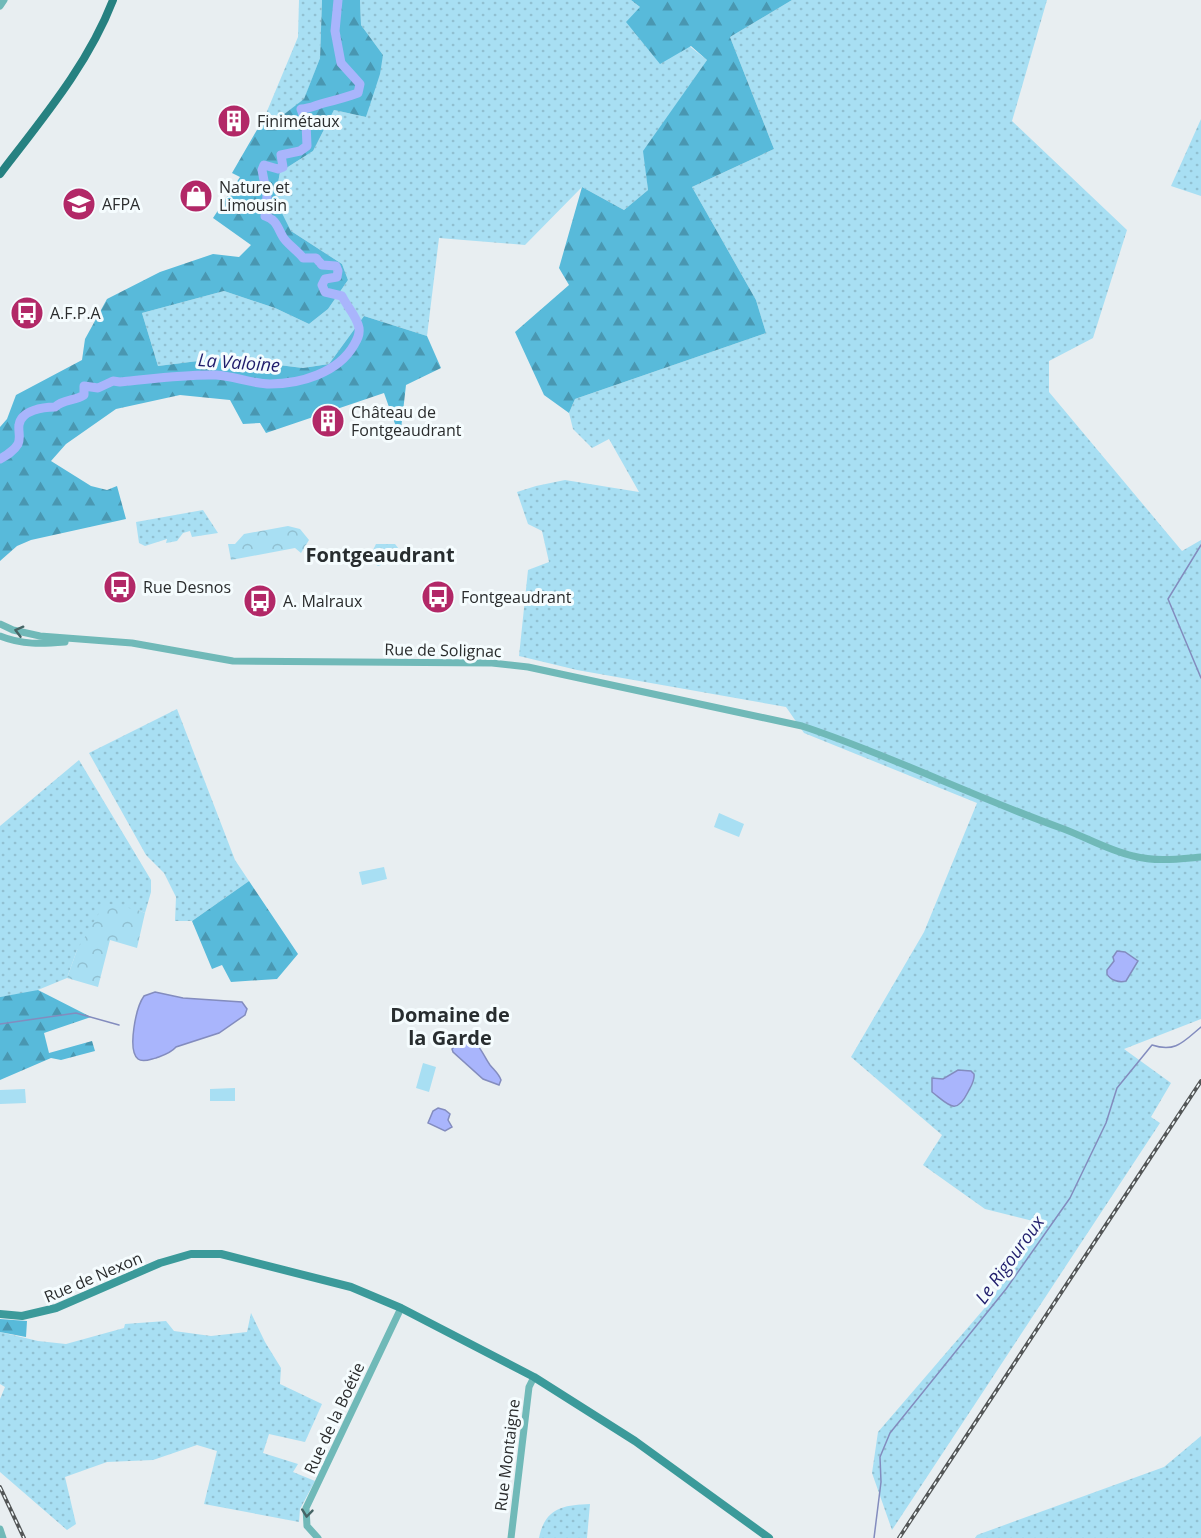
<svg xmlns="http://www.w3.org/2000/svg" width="1201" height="1538" viewBox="0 0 1201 1538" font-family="'Open Sans',sans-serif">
<defs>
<pattern id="grass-dots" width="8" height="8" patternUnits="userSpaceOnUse" patternTransform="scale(1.5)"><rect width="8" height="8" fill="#a8dff3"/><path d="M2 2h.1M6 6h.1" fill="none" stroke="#91c0d1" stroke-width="1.8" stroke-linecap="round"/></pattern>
<pattern id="forest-firs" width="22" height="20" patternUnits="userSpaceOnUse" patternTransform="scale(1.5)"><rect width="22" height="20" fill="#58bada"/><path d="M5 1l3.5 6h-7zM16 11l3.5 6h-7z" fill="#4997b1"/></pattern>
<pattern id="park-crowns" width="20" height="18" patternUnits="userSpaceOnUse" patternTransform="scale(1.5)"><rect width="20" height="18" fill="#a8dff3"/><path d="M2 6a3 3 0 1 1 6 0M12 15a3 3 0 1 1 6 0" fill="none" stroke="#91c0d1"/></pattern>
</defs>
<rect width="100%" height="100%" fill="#e8eef1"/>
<!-- grass -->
<path fill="url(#grass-dots)" d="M299,0H322L320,58L304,100L283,115L265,116L298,37Z
M360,0H631L707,60L644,151L648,190L624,210L582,187L525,245L439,238L427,336L364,316L329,364L303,368L222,358L158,366L142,313L224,291L275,308L309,324L328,309L348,280L342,264L291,231L275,199L280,172L313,151L334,110L366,117L383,55L361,25Z
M792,0H1047L1012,121L1127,230L1093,338L1049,361V392L1182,551L1201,540V1019L1124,1049L1171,1083L1151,1117L1160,1123L892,1530L872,1473L878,1432L989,1303L1041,1223L985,1209L923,1165L942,1135L851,1057L924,932L977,803L804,733L786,707L577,670L519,656L528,570L549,562L542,531L528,524L517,492L536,486L565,480L639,492L609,439L592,448L573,429L569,413L575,399L766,333L756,300L692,187L774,149L730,37Z
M1201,119V196L1171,186Z
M203,510L218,533L192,537L190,531L183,533L177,541L166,543L167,539L145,546L139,543L136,522Z
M376,544H395L399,549L397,556L392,559L391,555L386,559V563L378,566L373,562V550Z
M177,709L235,860L249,881L192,921H175L176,897L164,873L146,855L89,753Z
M79,760L151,880V892L145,913L138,910L77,950L67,978L33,992L0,997V826Z
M251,1313L265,1342L281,1368L280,1384L322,1404L305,1442L269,1434L263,1453L298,1464L293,1472L315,1481L300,1509L299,1522L204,1504L217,1451L197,1445L153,1460L107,1462L65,1477L76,1524L67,1530L0,1472V1399L5,1387L0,1384V1332L38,1341L66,1344L124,1328L125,1324L166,1321L174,1331L211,1336L247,1332Z
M1201,1436V1538H975L977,1535L1164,1467Z
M590,1504L587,1538H539C545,1508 563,1505 590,1504Z"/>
<!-- forest -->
<path fill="url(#forest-firs)" d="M322,0H360L361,25L383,55L380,74L366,117L334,110L313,151L280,172L275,199L291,231L342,264L348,280L328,309L309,324L275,308L224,291L142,313L158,366L222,358L303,368L329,364L364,316L427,336L441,368L406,385L400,438L384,393L266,433L260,423L243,424L230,400L180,395L116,409L66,444L51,461L91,486L107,490L117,486L126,519L31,540L17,546L0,561V427L7,419L16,395L82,360L85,339L107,299L160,272L213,254L239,257L251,245L213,218L240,177L232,173L265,116L283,115L304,99L320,58Z
M631,0H792L730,37L774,149L692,187L756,300L766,333L575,399L569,413L544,395L515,332L569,285L559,268L582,187L624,210L648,190L643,151L707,60L691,46L660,64L626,22L640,7Z
M249,881L298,954L277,979L231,982L222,965L212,969L192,921Z
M38,990L91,1017L44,1033L49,1053L92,1041L95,1051L61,1060L51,1058L0,1080V997Z
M0,1319L27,1321L26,1337L0,1332Z"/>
<!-- park -->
<path fill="url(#park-crowns)" d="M288,526L300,529L309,540L301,553L295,548L231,560L228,544H235L244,534Z
M105,903L138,910L145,913L137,948L110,940L98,987L67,978L77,950Z"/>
<!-- garden -->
<path fill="#a8dff3" d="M719,813L744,824L739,837L714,827Z
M384,867L387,879L362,885L359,872Z
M423,1063L436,1067L429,1092L416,1088Z
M235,1088V1101H210V1089Z
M25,1089L26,1103L0,1104V1090Z"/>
<!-- water -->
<path fill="#a9b5fc" stroke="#838cbe" stroke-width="1.5" d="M1117,951L1125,952L1138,961L1126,981C1119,983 1110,980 1107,974V970L1114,961L1113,957Z
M155,992L183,998L242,1002L247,1009L245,1015L219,1033L176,1047C171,1053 164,1055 156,1058C151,1059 143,1063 138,1059C127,1050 136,1007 144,996Z
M465,1037C480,1042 482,1054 490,1065C494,1070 499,1074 501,1080L499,1085L483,1079L453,1052L452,1049Z
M958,1070L971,1071L974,1074C975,1081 971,1086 968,1092C956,1116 949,1105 932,1092V1078L943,1079Z
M438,1108L445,1110L450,1114L448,1120L452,1127L445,1131L428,1123L433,1111Z"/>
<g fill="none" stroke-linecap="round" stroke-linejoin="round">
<!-- stream -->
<path stroke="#838cbe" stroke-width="1.5" d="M1201,545L1168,599L1201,678
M0,1024L76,1013L119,1025
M874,1538L881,1482L880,1457L890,1433L1006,1289L1070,1198L1106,1123L1117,1088L1152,1045C1176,1053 1184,1041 1201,1027"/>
<!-- river -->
<path stroke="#a9b5fc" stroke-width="9" d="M0,459C7,455 14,451 18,444C21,438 18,431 19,425C21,410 44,407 55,407C63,399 75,401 84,395V386L98,388L113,381L120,382C152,379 184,374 216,375C234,376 252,384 270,384C300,384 338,373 354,345C357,340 360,335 359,328C357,316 347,307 342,296L325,292L322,285L325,279L337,277L338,271L336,266L322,265L316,258H303C298,251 286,243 283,237C277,227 277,220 265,216L267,196L262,170L264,165L278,169L283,167L281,155L300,151L307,146L306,123L301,109C310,109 316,105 324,103C336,100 347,97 358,93L360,84L341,63L335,31L338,0"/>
<!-- tertiary -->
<path stroke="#70b9b8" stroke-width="7" d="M0,6L4,0
M0,624L13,630L40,636L132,643L233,661L492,663L528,667L802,726C890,755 974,797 1061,828C1086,837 1107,850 1133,856C1156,862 1178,859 1201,857
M0,636C22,645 42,644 65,642
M0,1529L3,1538
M318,1538L307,1526L306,1508L401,1308
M511,1538L529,1387L534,1377"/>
<!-- secondary -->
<path stroke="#3b9a9a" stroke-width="8" d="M0,1314L22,1316L56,1308L160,1263L191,1254H221L351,1287L401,1308L534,1377L635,1441L769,1538"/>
<!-- primary -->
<path stroke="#268181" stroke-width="8" d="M0,174C42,119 88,65 113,0"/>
<!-- rail casing -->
<g stroke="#535657" stroke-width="4">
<path id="rail" d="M0,1487L24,1538
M899,1538L1201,1081"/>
</g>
<!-- rail -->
<use href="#rail" stroke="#f5fcfe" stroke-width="1.5" stroke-dasharray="4.5" stroke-linecap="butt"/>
</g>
<!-- one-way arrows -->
<defs><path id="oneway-chevron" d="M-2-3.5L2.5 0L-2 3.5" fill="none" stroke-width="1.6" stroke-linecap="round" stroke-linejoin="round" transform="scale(1.5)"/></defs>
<g stroke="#466465">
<use href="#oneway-chevron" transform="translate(19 631) rotate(-165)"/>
<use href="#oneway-chevron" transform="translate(307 1513) rotate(96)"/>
</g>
<!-- icons -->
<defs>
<g id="building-disc" transform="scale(1.725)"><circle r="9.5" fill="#b22867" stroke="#f5fcfe"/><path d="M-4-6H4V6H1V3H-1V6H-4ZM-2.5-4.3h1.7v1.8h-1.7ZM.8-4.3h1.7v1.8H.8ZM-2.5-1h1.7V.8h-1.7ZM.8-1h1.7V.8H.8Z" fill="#fff"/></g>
<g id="shop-disc" transform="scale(1.725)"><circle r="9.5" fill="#b22867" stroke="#f5fcfe"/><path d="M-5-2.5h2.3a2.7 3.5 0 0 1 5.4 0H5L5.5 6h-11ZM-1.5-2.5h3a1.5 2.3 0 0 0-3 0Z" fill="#fff"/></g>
<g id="school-disc" transform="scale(1.725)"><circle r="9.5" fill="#b22867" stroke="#f5fcfe"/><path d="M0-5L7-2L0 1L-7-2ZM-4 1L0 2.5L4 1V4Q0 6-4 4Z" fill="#fff"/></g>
<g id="bus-disc" transform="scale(1.725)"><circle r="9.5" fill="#b22867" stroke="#f5fcfe"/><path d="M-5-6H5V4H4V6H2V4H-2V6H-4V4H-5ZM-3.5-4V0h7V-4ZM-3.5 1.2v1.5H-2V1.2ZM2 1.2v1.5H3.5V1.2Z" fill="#fff"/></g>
</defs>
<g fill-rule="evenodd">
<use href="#building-disc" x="234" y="121"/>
<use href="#shop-disc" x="196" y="196"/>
<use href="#school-disc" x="79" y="204"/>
<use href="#bus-disc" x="27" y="313"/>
<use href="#building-disc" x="328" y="421"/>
<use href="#bus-disc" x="120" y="587"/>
<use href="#bus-disc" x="438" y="597"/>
<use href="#bus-disc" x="260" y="601"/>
</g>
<g text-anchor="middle" stroke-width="6" stroke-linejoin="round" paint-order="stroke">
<!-- poi labels -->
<g font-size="16" fill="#2a2c2d" stroke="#f5fcfe" text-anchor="start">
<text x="257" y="127">Finimétaux</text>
<text x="219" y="193">Nature et<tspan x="219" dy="18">Limousin</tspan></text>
<text x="102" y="210">AFPA</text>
<text x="50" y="319">A.F.P.A</text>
<text x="351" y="418">Château de<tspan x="351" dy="18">Fontgeaudrant</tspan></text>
<text x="143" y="593">Rue Desnos</text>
<text x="461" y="603">Fontgeaudrant</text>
<text x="283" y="607">A. Malraux</text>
</g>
<!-- street labels -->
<g font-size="16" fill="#2a2c2d" stroke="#f5fcfe">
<text transform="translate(443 650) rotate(1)" y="6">Rue de Solignac</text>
<text transform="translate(93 1277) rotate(-23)" y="6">Rue de Nexon</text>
<text transform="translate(334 1418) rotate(-65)" y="6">Rue de la Boétie</text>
<text transform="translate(507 1455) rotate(-83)" y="6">Rue Montaigne</text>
</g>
<!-- water labels -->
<g font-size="18" font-style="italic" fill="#201d6c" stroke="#f5fcfe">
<text transform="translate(239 363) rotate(4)" y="6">La Valoine</text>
<text transform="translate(1010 1260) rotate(-54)" y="6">Le Rigouroux</text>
</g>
<!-- quarter labels -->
<g font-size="20" font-weight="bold" fill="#282d2f" stroke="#f5fcfe">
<text x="380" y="562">Fontgeaudrant</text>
<text x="450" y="1022">Domaine de<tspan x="450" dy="23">la Garde</tspan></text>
</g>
</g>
</svg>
